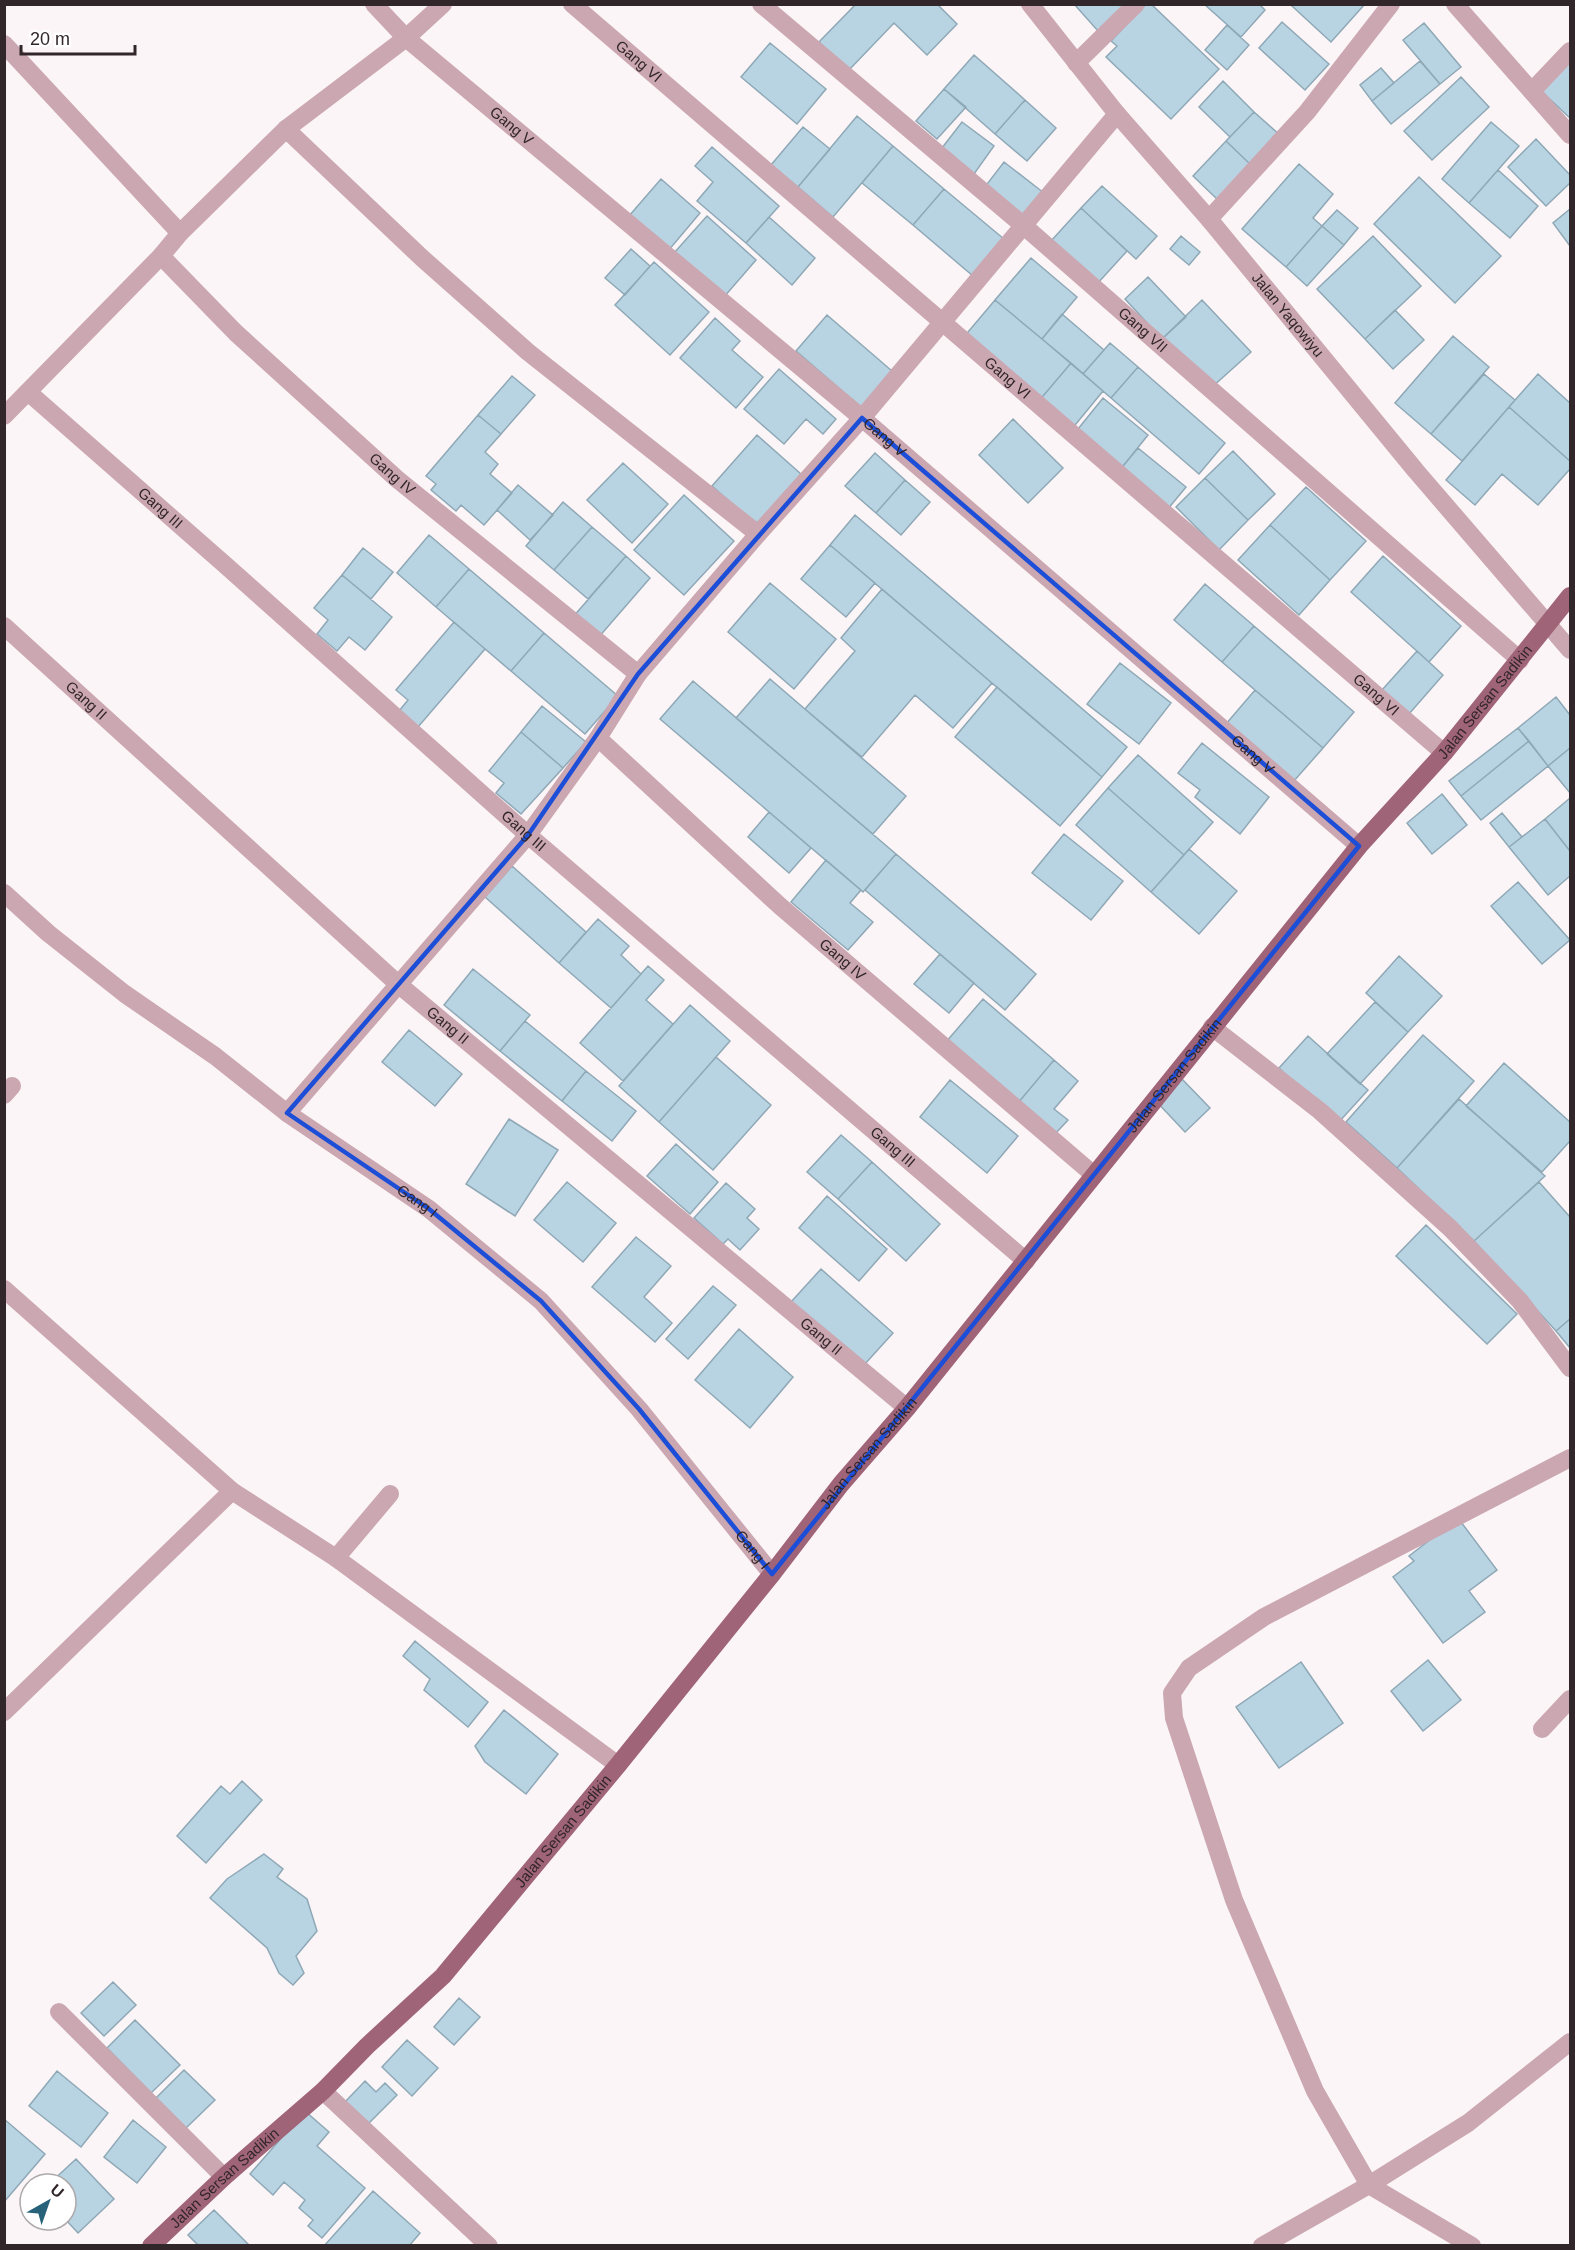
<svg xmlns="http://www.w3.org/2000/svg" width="1575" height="2250" viewBox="0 0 1575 2250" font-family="Helvetica,sans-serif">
<rect width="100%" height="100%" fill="#fcf5f7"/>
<!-- building -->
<path fill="#b8d4e2" stroke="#8ea8b6" stroke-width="1.5" d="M856,4H937L957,24L927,55L894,23L849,70L819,42Z
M1074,4H1127L1098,31Z
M1146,4H1151L1219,69L1171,119L1106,57L1117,46L1111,41Z
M1204,4H1259L1265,10L1241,37Z
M1294,4H1365L1331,42L1292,6Z
M1282,22L1329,64L1305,90L1259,48Z
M1424,23L1461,67L1440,84L1403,40Z
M1227,25L1249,45L1227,70L1205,50Z
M770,43L826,89L797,124L741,77Z
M974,55L1025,100L995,134L944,89Z
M1570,58V118L1540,90Z
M1420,61L1440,84L1391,124L1372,101Z
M1381,68L1394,83L1372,101L1360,85Z
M1461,77L1489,107L1432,160L1404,131Z
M1223,81L1254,112L1230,137L1199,107Z
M944,89L966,107L937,139L916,121Z
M1025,100L1056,128L1027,161L995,134Z
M1254,112L1280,135L1251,165L1226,141Z
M857,116L893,146L833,217L798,187Z
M962,122L994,146L974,174L942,148Z
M1491,122L1519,146L1469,203L1442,179Z
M803,127L830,149L798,187L771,165Z
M1536,139L1570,175V183L1546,206L1508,167Z
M1226,141L1251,165L1218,200L1193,176Z
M893,146L944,189L913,225L862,183Z
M712,147L779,206L746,243L697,201L713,182L695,166Z
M1004,162L1044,193L1023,219L984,188Z
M1299,164L1333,194L1313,218L1322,226L1286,267L1242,229Z
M1498,170L1538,206L1510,238L1469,203Z
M1419,177L1501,256L1455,303L1374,224Z
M661,179L700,213L668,251L629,216Z
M1102,186L1157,236L1136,259L1081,208Z
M944,189L1004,239L973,276L913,225Z
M1081,208L1127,251L1097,284L1051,241Z
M1570,209V246L1553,223Z
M1337,210L1358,228L1344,245L1322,226Z
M707,216L756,260L724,297L674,253Z
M769,217L815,258L792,285L746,243Z
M1322,226L1344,245L1307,286L1286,267Z
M1181,236L1200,252L1189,265L1170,249Z
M1373,236L1421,286L1365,339L1317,289Z
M631,249L650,266L625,295L605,278Z
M1031,258L1077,297L1042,339L995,300Z
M654,262L709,312L670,355L615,305Z
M1148,277L1186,317L1162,339L1125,299Z
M995,300L1071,363L1038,402L963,338Z
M1202,300L1251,352L1211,388L1162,339Z
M1395,310L1424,340L1393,369L1365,339Z
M1062,314L1104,350L1083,374L1042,339Z
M827,315L892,371L862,408L796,351Z
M715,318L740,341L732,350L763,377L736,408L680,358Z
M1453,336L1489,367L1431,434L1395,403Z
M1110,343L1138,367L1111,398L1083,374Z
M1071,363L1103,391L1071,430L1038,402Z
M1138,367L1225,443L1199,474L1111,398Z
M779,369L836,419L823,434L806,419L784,444L744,409Z
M1484,374L1515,400L1462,461L1431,434Z
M1538,374L1570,403V461L1509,407Z
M512,376L535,395L501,434L478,415Z
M1103,398L1148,435L1119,471L1074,434Z
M1509,407L1570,461V469L1538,505L1502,474L1475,505L1446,480Z
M478,415L501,434L485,452L498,464L490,474L512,493L484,525L461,505L456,511L431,490L436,484L426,476Z
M1013,419L1063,468L1028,503L979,455Z
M757,435L801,474L756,525L712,486Z
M1138,448L1186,487L1167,510L1119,471Z
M1233,451L1275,494L1248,520L1205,478Z
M875,453L905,480L876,513L845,486Z
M623,463L668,504L632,543L587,500Z
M1205,478L1248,520L1219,550L1176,507Z
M905,480L930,502L901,535L876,513Z
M518,485L553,515L530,540L497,510Z
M1306,487L1366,541L1330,580L1270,525Z
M684,495L734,541L684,595L634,550Z
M563,502L592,527L554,570L526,546Z
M855,515L1127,747L1102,777L830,545Z
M1270,525L1330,580L1299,615L1238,560Z
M592,527L626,556L588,599L554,570Z
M429,535L469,569L436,607L397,573Z
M830,545L875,583L846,617L801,579Z
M363,548L393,572L371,599L342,575Z
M626,556L650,578L598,638L573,617Z
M1383,556L1461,626L1429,662L1351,592Z
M469,569L544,633L511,671L436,607Z
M342,575L392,617L365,650L349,637L337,651L317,634L328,620L314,608Z
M770,583L836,639L794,689L728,632Z
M1205,584L1254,626L1222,662L1174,620Z
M882,589L992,683L953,728L915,695L862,757L805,709L855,651L841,638Z
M454,622L485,649L418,727L399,711L408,700L396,690Z
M1254,626L1354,712L1323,748L1222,662Z
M544,633L618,696L585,734L511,671Z
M1417,651L1443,675L1409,714L1382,690Z
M1120,663L1171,703L1139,744L1087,704Z
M770,679L906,796L873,834L736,718Z
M693,681L896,854L863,892L660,719Z
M997,687L1102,777L1060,826L955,737Z
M1255,690L1323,748L1293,782L1226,724Z
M1556,697L1570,715V748L1548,766L1518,728Z
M542,706L586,742L563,768L521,732Z
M1518,728L1529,741L1461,796L1449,781Z
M521,732L563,768L521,814L496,793L504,783L489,771Z
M1529,741L1548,766L1481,820L1461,796Z
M1202,743L1269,797L1240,834L1195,797L1200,790L1178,773Z
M1570,748V793L1548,766Z
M1138,755L1213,822L1184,855L1108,788Z
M1108,788L1184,855L1151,892L1076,825Z
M1442,794L1467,825L1432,854L1407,823Z
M1570,798V851L1545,819Z
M769,812L811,848L789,873L748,837Z
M1502,813L1522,837L1509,847L1490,823Z
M1545,819L1570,851V876L1548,895L1509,847Z
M1064,834L1123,881L1091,920L1032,873Z
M1189,849L1237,891L1199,934L1151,892Z
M896,854L1036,974L1005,1010L865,890Z
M826,860L861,890L850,903L873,922L848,950L791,902Z
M512,866L586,932L559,963L485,897Z
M1518,882L1570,940L1542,964L1491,906Z
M598,919L629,946L621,955L641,974L611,1008L559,963Z
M940,954L974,983L949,1013L914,984Z
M1399,956L1442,996L1408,1032L1366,993Z
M648,966L664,980L646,1000L673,1024L623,1081L580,1043Z
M473,969L530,1015L500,1051L444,1005Z
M983,999L1054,1060L1018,1103L946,1042Z
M1375,1002L1408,1032L1360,1084L1327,1054Z
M690,1005L730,1041L659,1122L619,1086Z
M525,1021L586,1071L562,1101L500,1051Z
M409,1030L462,1074L435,1106L382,1062Z
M1423,1035L1474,1081L1397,1168L1346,1122Z
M1308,1036L1368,1090L1338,1123L1279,1068Z
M716,1057L771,1105L713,1170L659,1122Z
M1054,1060L1078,1081L1054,1109L1068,1120L1055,1134L1018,1103Z
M1504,1063L1570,1122V1141L1542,1172L1466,1106Z
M586,1071L636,1111L612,1141L562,1101Z
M1180,1077L1210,1108L1185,1132L1155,1100Z
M950,1080L1018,1136L987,1173L920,1117Z
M1459,1099L1545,1176L1474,1241L1397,1168Z
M509,1119L558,1150L515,1216L466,1184Z
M841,1135L872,1162L838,1199L807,1172Z
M676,1144L718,1182L690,1214L647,1176Z
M872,1162L940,1224L906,1261L838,1199Z
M567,1182L616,1223L583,1262L534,1220Z
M1539,1182L1570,1217V1319L1556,1331L1474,1241Z
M726,1183L755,1209L747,1218L759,1229L740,1250L728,1239L723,1244L694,1218Z
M827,1196L887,1249L859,1281L799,1228Z
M1426,1225L1517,1314L1487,1344L1396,1256Z
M636,1237L671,1266L644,1297L672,1323L655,1342L592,1287Z
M821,1269L893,1333L864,1365L791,1302Z
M713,1286L736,1305L688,1359L666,1339Z
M1570,1319V1348L1556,1331Z
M739,1329L793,1377L750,1428L695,1380Z
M1458,1518L1497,1570L1469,1591L1485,1612L1443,1643L1393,1577L1414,1561L1409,1556Z
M415,1641L488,1702L468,1727L424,1690L430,1679L403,1656Z
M1428,1660L1461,1700L1423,1731L1391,1691Z
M1301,1662L1343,1723L1279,1768L1236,1707Z
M504,1710L558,1754L526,1794L485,1762L475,1746Z
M242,1781L262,1800L206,1863L177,1836L221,1786L230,1794Z
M264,1854L283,1869L277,1877L307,1899L317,1931L296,1956L304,1973L293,1985L279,1973L267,1948L210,1898L227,1879Z
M113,1982L136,2005L104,2036L81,2013Z
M459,1998L480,2017L454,2045L434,2027Z
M135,2020L180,2065L151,2093L107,2048Z
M407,2040L438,2068L412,2096L382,2067Z
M184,2070L215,2100L186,2128L156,2098Z
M57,2071L108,2113L81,2147L29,2106Z
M365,2081L376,2092L385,2083L397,2095L367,2125L344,2103Z
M305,2111L329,2132L317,2146L365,2188L322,2238L308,2226L313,2220L299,2208L305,2200L284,2182L273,2195L250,2174Z
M4,2119L45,2154L4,2202Z
M133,2120L166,2147L137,2183L104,2157Z
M76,2159L114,2199L78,2233L66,2220V2184H49Z
M373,2191L420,2233L409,2246H324Z
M214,2210L250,2246H199L188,2235Z"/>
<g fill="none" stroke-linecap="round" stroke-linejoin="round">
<!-- minor -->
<g stroke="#cba7b2" stroke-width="18">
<path id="s1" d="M374,4L406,38L862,418L1359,846"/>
<path id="s2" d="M572,4L1444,753"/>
<path id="s3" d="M761,4L1024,226L1520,660"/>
<path id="s4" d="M1030,4L1117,114L1209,219L1416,471L1570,650"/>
<path d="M1455,4L1570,135"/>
<path d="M4,44L180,233"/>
<path d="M1076,63L1136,4"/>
<path d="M1532,91L1570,51"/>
<path d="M286,129L422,258L528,352L758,534"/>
<path d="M1209,219L1307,112L1391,4"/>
<path id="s5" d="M161,256L236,333L397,479L638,674"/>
<path id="s6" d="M28,392L223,563L528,835L1026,1261"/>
<path d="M4,416L161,256L180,233L286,129L406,38L443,4"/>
<path id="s7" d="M4,626L398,984L907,1408"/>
<path id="s8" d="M598,738L780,906L1094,1175"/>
<path id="s9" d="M4,893L48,933L125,994L215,1056L287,1113L429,1209L541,1301L639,1409L772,1574"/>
<path d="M1212,1027L1320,1111L1450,1228L1520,1301L1570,1368"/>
<path d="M4,1095L12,1086"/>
<path d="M287,1113L528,835L598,738L638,674L758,534L862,418L1117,114"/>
<path d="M4,1289L232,1491L336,1558L618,1765"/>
<path d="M336,1558L390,1494"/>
<path d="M4,1712L232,1491"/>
<path d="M1542,1729L1570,1699"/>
<path d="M59,2012L224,2177"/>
<path d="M323,2091L489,2246"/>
<path d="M1262,2246L1369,2185L1468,2123L1570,2042"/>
<path d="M1472,2246L1369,2185L1315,2091L1234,1900L1174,1718L1172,1693L1189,1668L1264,1617L1570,1458"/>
</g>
<!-- major -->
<path stroke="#a06478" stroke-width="18" id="s10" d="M151,2246L224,2177L323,2091L367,2046L443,1976L618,1765L772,1574L841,1484L907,1408L1359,846L1444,753L1570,596"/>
</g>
<!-- marked area -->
<path fill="none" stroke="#1d4ed8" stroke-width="4.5" stroke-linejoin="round" d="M862,418L1359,846L772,1574L639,1409L541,1301L429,1209L287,1113L528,835L638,674Z"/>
<g text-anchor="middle" stroke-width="4.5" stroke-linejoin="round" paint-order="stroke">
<!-- street labels -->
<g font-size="15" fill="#312629" stroke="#fff">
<text dy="5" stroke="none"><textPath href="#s2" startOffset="88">Gang VI</textPath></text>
<text dy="5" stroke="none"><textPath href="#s1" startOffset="184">Gang V</textPath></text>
<text dy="5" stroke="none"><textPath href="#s4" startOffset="404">Jalan Yaqowiyu</textPath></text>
<text dy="5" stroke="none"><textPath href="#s3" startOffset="502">Gang VII</textPath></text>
<text dy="5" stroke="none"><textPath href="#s2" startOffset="574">Gang VI</textPath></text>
<text dy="5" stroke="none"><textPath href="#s1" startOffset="670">Gang V</textPath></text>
<text dy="5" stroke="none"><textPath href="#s5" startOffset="318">Gang IV</textPath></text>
<text dy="5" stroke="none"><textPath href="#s6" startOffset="176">Gang III</textPath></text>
<text dy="5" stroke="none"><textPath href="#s2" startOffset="1060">Gang VI</textPath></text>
<text dy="5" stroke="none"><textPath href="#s7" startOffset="111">Gang II</textPath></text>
<text dy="5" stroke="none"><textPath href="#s10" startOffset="2044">Jalan Sersan Sadikin</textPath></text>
<text dy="5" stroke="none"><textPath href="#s1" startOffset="1156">Gang V</textPath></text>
<text dy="5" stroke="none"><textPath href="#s6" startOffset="662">Gang III</textPath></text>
<text dy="5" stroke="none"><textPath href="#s8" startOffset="330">Gang IV</textPath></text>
<text dy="5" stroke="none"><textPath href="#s7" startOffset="597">Gang II</textPath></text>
<text dy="5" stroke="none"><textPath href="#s10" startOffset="1558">Jalan Sersan Sadikin</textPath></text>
<text dy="5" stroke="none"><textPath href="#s6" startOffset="1148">Gang III</textPath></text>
<text dy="5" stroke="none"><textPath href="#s9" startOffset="516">Gang I</textPath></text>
<text dy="5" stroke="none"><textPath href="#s7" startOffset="1083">Gang II</textPath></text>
<text dy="5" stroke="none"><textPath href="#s10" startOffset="1072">Jalan Sersan Sadikin</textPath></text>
<text dy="5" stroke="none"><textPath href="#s9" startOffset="1002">Gang I</textPath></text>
<text dy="5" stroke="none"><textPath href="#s10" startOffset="586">Jalan Sersan Sadikin</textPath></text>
<text dy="5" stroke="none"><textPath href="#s10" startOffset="100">Jalan Sersan Sadikin</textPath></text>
</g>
</g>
<!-- border -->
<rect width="1575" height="2250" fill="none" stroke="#312629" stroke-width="12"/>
<!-- north arrow -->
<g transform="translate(48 2202) rotate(40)"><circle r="28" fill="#ffffff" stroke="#ada8a9" stroke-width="1.5"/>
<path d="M0-4.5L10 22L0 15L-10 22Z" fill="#27617a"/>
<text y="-9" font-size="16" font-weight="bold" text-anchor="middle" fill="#312629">U</text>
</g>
<!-- scale -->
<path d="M21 45v9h114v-9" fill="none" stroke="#312629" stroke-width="3"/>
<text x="30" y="45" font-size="18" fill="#312629" stroke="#ffffff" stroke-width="4.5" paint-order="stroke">20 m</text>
</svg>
